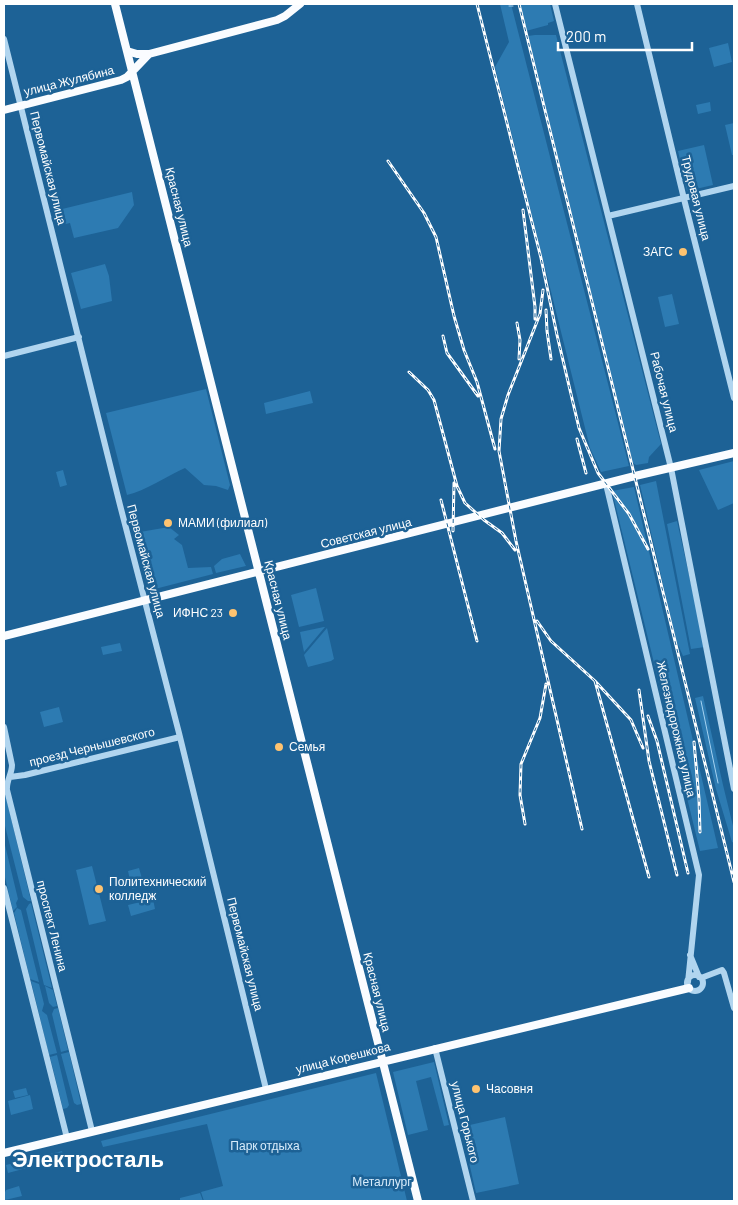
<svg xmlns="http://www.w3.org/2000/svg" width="738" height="1205" viewBox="0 0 738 1205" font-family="Barlow,sans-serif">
<rect width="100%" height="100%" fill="#1d6296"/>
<!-- green -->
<path fill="#2d7bb2" d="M500,4H511L629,466L601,472L590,448L495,67L509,42Z
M520,4H550L554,21L548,23V25L526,31Z
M535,35H556L661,444L649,457L648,463L636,465L633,463L528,36Z
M728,43L732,62L714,67L709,48Z
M710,102L711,111L698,114L696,105Z
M734,123V155H732L725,125Z
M704,145L713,185L687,191L678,151Z
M132,192L134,205L118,228L74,238L70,223L57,226L54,211Z
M105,264L109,276L112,301L81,309L71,273Z
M672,294L679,324L665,327L658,297Z
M206,389L230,485L228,490L216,486L204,485L185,468C167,476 145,491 127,495L106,413Z
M310,391L313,403L266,414L264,403Z
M734,461V503L718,510L699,470Z
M63,470L67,485L60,487L56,472Z
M656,481L690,654L683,656L676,640L640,485Z
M634,487L718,848L700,851L612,491Z
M677,521L705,647L691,649L667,524Z
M169,527L179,535L174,539L182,545L188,568L211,567L213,574L151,590L137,533L139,528L140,532Z
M240,554L246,566L216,573L214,566L222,559Z
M316,588L324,621L299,627L291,595Z
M324,627H325L304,652L300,632Z
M327,628L334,659L331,661L308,667L304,655Z
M120,643L122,651L103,655L101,647Z
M703,696L723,785L734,830V843L732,842L716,789L695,698Z
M59,707L63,722L44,727L40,712Z
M4,789L31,901H28L23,897L4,822Z
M4,841L18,899L16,903L17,907L13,911L4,873Z
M92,866L106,921L89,925L76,870Z
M139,868L144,886L132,889L128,871Z
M153,899L155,909L131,916L128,905Z
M31,903L52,988L44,985L26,909L29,904Z
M17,908L21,910L39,982L30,979L14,913Z
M31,981L39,984L44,1004L42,1011L47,1015L57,1053L49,1055Z
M45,986L53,990L57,1006L53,1007L49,1003Z
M58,1008L68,1050L61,1052L52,1014L54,1009Z
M69,1052L81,1104L77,1105L74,1103L61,1054Z
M57,1055L69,1105L67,1108L63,1109L50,1057Z
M434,1062L449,1125L444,1126L431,1077L416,1081L428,1130L408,1135L393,1072Z
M376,1073L407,1201H204L201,1192L223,1186L207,1124L103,1147L101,1141Z
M26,1088L28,1095L15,1098L13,1091Z
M30,1095L33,1109L11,1115L8,1101Z
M505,1117L519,1184L476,1193L461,1127Z
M62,1151L64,1158L8,1173L6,1165Z
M19,1186L22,1196L5,1200L4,1194L6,1190Z
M200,1193L203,1201H180V1198Z"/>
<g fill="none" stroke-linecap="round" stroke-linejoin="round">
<!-- stream -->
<path stroke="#a5d2f1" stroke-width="1" d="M520,4H524
M509,6H513
M701,701L718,783"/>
<!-- minor -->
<path stroke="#b1d5ef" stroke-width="6" d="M555,4L671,468L734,789
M637,4L685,203L734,398
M4,39L120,505L179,733L266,1089
M608,216L734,186
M4,356L79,337
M606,484L699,875L688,982
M4,727L12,765C12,774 6,781 7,790L92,1131
M10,777L25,775L180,737
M4,888L67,1138
M690,955L699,977
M687 983a8 8 0 1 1 16 0a8 8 0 1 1-16 0Z
M701,978L722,970L724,973L734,1008
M435,1048L473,1201"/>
<!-- major -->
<path stroke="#fafcff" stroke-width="8" d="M115,4L418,1201
M127,51L137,54H149
M4,110L121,80L127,77L149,54L277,20L285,16L300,4
M4,636L635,476L734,453
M4,1153L689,988"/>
<!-- rail casing -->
<g stroke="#fff" stroke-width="3">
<path id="rail" d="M477,4L541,258L557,335L579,428L598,473L629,514L648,549
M519,4L734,882
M388,161L424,213L436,237L454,316L464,350L477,382L495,449
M523,210L535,307V319
M543,290L540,314L508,395L501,419L499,451L516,541L582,829
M546,310L547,331L551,359
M517,323L520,340L519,359
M443,336L447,353L478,396
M409,372L428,390L434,400L457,486L465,503L484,520L502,533L515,550
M577,439L586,473
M441,500L477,641
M453,531L454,483
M537,621L551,641L595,681L631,720L643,748
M595,681L649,877
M639,690L649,761L677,875
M648,716L657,741L688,873
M694,742L699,799L700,832
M525,824L520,795L521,764L540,718L546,684"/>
</g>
<!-- rail -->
<use href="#rail" stroke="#1d6296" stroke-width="1" stroke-dasharray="4" stroke-linecap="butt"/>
</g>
<!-- markers -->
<g fill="#fec370" stroke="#1d6296" stroke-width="2">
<circle cx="683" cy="252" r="5"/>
<circle cx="168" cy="523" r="5"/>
<circle cx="233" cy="613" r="5"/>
<circle cx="279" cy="747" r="5"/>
<circle cx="99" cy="889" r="5"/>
<circle cx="476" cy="1089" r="5"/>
</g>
<g text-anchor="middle" stroke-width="5" stroke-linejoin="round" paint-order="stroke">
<!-- street labels -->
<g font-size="12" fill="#fff" stroke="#1d6296">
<text transform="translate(69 81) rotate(-14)" y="4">улица Жулябина</text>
<text transform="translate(48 168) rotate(76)" y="4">Первомайская улица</text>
<text transform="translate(696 198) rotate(76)" y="4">Трудовая улица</text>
<text transform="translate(179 207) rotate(76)" y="4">Красная улица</text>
<text transform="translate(664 392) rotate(76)" y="4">Рабочая улица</text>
<text transform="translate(366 533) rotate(-14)" y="4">Советская улица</text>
<text transform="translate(146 561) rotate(75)" y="4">Первомайская улица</text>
<text transform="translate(278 600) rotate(76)" y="4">Красная улица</text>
<text transform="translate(676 729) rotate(77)" y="4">Железнодорожная улица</text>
<text transform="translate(92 747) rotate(-14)" y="4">проезд Чернышевского</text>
<text transform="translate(52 926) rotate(76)" y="4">проспект Ленина</text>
<text transform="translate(245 954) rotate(76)" y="4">Первомайская улица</text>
<text transform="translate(377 992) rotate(76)" y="4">Красная улица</text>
<text transform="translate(343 1058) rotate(-14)" y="4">улица Корешкова</text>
<text transform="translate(465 1122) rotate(76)" y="4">улица Горького</text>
</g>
<!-- poi labels -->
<g font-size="12" fill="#fff" stroke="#1d6296" text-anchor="start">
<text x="673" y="256" text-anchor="end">ЗАГС</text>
<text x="178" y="527">МАМИ (филиал)</text>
<text x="223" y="617" text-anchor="end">ИФНС 23</text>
<text x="289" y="751">Семья</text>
<text x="109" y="886">Политехнический<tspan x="109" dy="14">колледж</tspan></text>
<text x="486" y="1093">Часовня</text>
</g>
<!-- park labels -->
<g font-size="12" fill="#d8ecfb" stroke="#1d6296">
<text x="265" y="1150">Парк отдыха</text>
<text x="382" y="1186">Металлург</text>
</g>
<!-- town labels -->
<g font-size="22" font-weight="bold" fill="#fff" stroke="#1d6296">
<text x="88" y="1167">Электросталь</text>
</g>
</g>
<!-- border -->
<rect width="738" height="1205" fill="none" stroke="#ffffff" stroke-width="10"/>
<!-- scale -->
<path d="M558 42v8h134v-8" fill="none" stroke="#ffffff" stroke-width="2.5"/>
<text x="566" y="42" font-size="15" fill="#ffffff" stroke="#1d6296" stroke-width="4" paint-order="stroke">200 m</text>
</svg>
